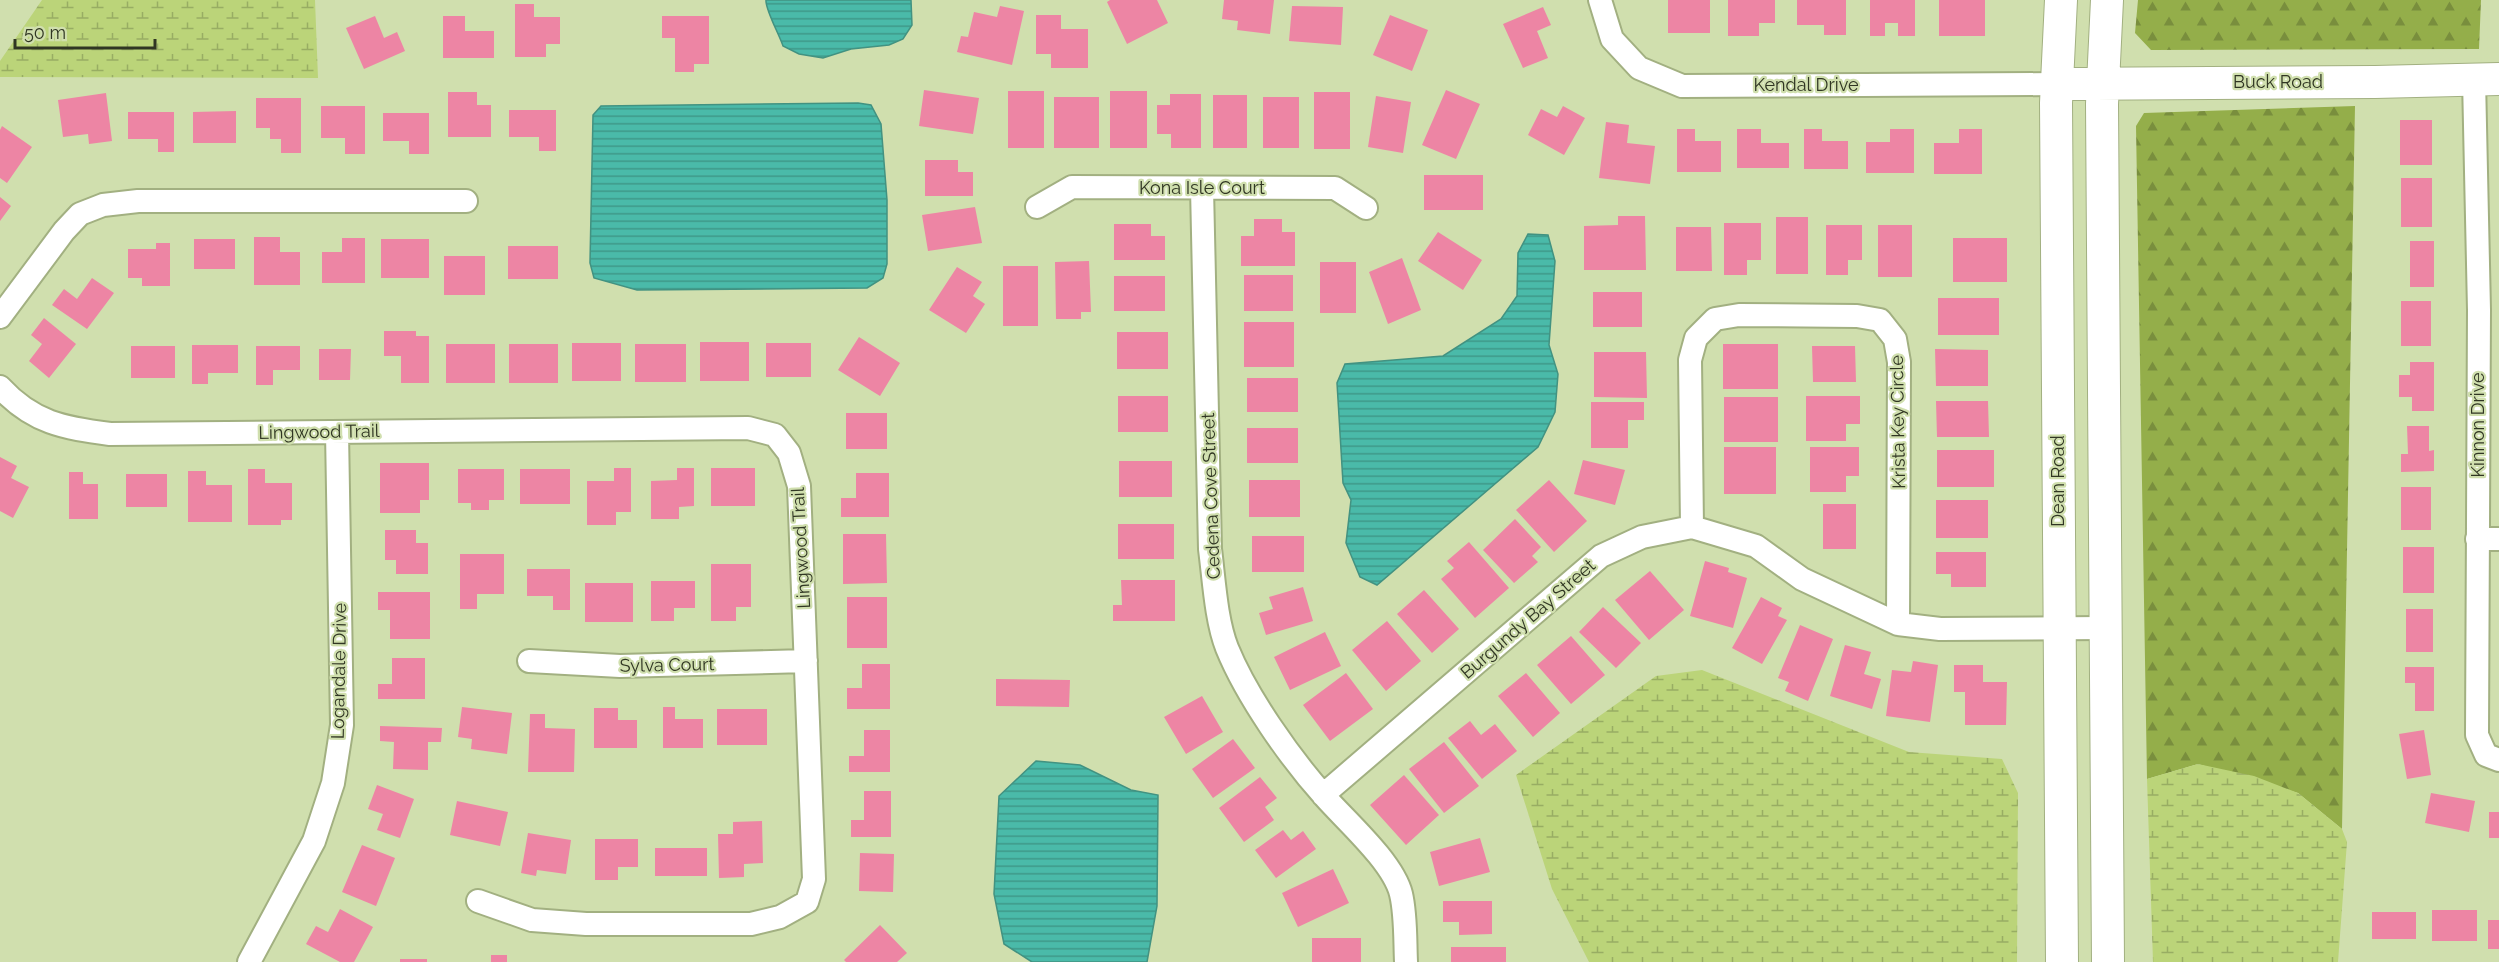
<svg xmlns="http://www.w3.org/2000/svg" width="2499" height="962" viewBox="0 0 2499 962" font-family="Raleway,sans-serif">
<defs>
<pattern id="forest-firs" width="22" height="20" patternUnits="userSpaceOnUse" patternTransform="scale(1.5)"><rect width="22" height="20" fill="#94ae4a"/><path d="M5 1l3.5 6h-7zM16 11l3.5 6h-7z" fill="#798e3d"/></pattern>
<pattern id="wetland-marsh" width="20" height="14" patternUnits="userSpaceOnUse" patternTransform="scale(1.5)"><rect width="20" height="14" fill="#bbd479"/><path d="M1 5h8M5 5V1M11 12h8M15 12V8" fill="none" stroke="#98ad63"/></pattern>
<pattern id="water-rules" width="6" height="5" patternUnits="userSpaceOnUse" patternTransform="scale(1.5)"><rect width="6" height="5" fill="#4abaa9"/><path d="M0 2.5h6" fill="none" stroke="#3e9889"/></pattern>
</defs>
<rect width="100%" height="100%" fill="#d0dfae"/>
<!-- forest -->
<path fill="url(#forest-firs)" d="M2138,0H2481L2479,49L2151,50L2135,33Z
M2355,106L2342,829L2298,793L2198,764L2147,779L2136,126L2144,113Z"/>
<!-- wetland -->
<path fill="url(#wetland-marsh)" d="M42,0H315L318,78L0,77V61Z
M1702,670L1909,752L2002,759L2018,793L2017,962H1589L1552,889L1516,775L1656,676Z
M2198,764L2254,776L2298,793L2342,829L2347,842L2338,962H2153L2147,779Z"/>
<!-- water -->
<path fill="url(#water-rules)" stroke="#429281" stroke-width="1.5" d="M766,0H911L912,25L903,39L889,45L851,49L823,58L799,54L783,46C779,34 765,9 766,0Z
M858,103L871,105L881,124L887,200V264L883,278L867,288L637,290L594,278L590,263L593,115L601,106Z
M1528,234L1548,235L1555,261L1549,345L1558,374L1555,412L1538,447L1377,585L1360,577L1346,543L1351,500L1343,483L1337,383L1345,364L1443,356L1501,319L1517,296L1518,253Z
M1036,761L1080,765L1131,790L1158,795L1157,906L1147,962H1032L1004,944L994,894L999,796Z"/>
<!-- building -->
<path fill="#ed85a4" d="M1110,0H1157L1168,23L1127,44L1107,2Z
M1224,0H1274L1270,34L1237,30L1238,21L1222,19Z
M1668,0H1710V33H1668Z
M1728,0H1775V23H1759V36H1728Z
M1797,0H1846V35H1824V25H1797Z
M1870,0H1915V36H1898V23H1885V36H1870Z
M1939,0H1985V36H1939Z
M515,4H534V17H560V44H546V57H515Z
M1000,6L1024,11L1012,65L957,52L961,36L968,37L974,12L997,17Z
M1292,6L1343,7L1341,45L1289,41Z
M1543,7L1551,25L1537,31L1548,58L1523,68L1503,24Z
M1036,15H1061V29H1088V68H1051V54H1036Z
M1390,15L1428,30L1412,71L1373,55Z
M375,16L384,38L397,32L405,51L364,69L346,28Z
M443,16H465V31H494V58H443Z
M662,16H709V64H694V72H675V38H662Z
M924,90L979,98L973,134L919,126Z
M1446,90L1480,104L1456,159L1422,145Z
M1008,91H1044V148H1008Z
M1110,91H1147V148H1110Z
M448,92H477V105H491V137H448Z
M1314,92H1350V149H1314Z
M106,93L112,141L89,144L88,134L63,137L58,100Z
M1170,94H1201V148H1171V134H1157V105H1170Z
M1213,95H1247V148H1213Z
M1376,96L1411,102L1403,153L1368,147Z
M1054,97H1099V148H1054Z
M1263,97H1299V148H1263Z
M256,98H301V153H281V139H270V128H256Z
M321,106H365V154H345V138H321Z
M1563,106L1585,118L1564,155L1528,135L1541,109L1557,117Z
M509,110H556V151H539V137H509Z
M236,111V143H193V112Z
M128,112H174V152H158V139H128Z
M383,113H429V154H409V141H383Z
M2400,120H2432V165H2400Z
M1606,122L1629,125L1627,143L1655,146L1650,184L1599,178Z
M2,126L32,147L7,183L0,178V130Z
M1677,129H1695V141H1721V172H1677Z
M1737,129H1761V143H1789V168H1737Z
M1804,129H1822V141H1848V169H1804Z
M1890,129H1914V173H1866V142H1890Z
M1959,129H1982V174H1934V143H1959Z
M925,160H958V172H973V196H925Z
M1424,175H1483V210H1424Z
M2401,178H2432V227H2401Z
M0,197L11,206L0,221Z
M975,207L982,243L928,251L922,215Z
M1618,216H1645L1646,270H1584V226L1618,225Z
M1776,217H1808V274H1776Z
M1254,219H1282V232H1295V266H1241V236H1254Z
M1724,223H1761V260H1747V275H1724Z
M1114,224H1151V236H1165V260H1114Z
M1826,225H1862V260H1848V275H1826Z
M1878,225H1912V277H1878Z
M1676,227H1711L1712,271H1676Z
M1438,232L1482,260L1463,290L1418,261Z
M254,237H280V252H300V285H254Z
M342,238H365V283H322V252H342Z
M1953,238H2007V282H1953Z
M194,239H235V269H194Z
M381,239H429V278H381Z
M2410,241H2434V287H2410Z
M156,243H170V286H142V278H128V249H156Z
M508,246H558V279H508Z
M444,256H485V295H444Z
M1402,258L1421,310L1388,324L1369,272Z
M1089,261L1091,312H1081V319H1056L1055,262Z
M1320,262H1356V313H1320Z
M1003,266H1038V326H1003Z
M957,267L982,282L973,296L985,304L966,333L929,310Z
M1244,275H1293V311H1244Z
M1114,276H1165V311H1114Z
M92,278L114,293L87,329L52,305L64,289L77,299Z
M1593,292H1642V327H1593Z
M1938,298H1999V335H1938Z
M2401,301H2431V346H2401Z
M44,318L76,344L49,378L29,361L42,344L31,335Z
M1244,322H1294V367H1244Z
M384,331H416V336H429V383H401V356H384Z
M1117,332H1168V369H1117Z
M859,337L900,363L880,396L838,370Z
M700,342H749V381H700Z
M572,343H621V381H572Z
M766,343H811V377H766Z
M446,344H495V383H446Z
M509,344H558V383H509Z
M635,344H686V382H635Z
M1723,344H1778V389H1723Z
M192,345H238V373H208V384H192Z
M131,346H175V378H131Z
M256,346H300V370H273V385H256Z
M1812,346H1855L1856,382H1813Z
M319,349H351L350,380H319Z
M1935,349L1988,350V386H1936Z
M1594,352H1646L1647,398L1594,397Z
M2410,362H2434V411H2412V397H2399V375H2410Z
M1247,378H1298V412H1247Z
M1118,396H1168V432H1118Z
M1806,396H1860V424H1846V441H1806Z
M1724,397H1778V442H1724Z
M1936,401H1988L1989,437H1937Z
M1591,402H1644V420H1628V448H1591Z
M846,413H887V449H846Z
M2407,426H2429V451L2434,450V471L2401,472V454H2408Z
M1247,428H1298V463H1247Z
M1724,447H1776V494H1724Z
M1810,447H1859V476H1846V492H1810Z
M1937,450H1994V487H1937Z
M0,457L17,466L11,478L29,487L13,518L0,511Z
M1583,460L1625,470L1615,505L1574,494Z
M1119,461H1172V497H1119Z
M380,463H429V500H420V513H380Z
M614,468H631V512H616V525H587V481H614Z
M677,468H694V506L679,507V519H651V481L677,480Z
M711,468H755V506H711Z
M248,469H265V483H292V520H281V525H248Z
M458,469H504V500H489V510H471V503H458Z
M520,469H570V504H520Z
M188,471H206V485H232V522H188Z
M69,472H83V484H98V519H69Z
M856,473H889V517H841V498H856Z
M126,474H167V507H126Z
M1249,480H1300V517H1249Z
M1549,480L1587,521L1554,552L1516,510Z
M2401,487H2431V530H2401Z
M1936,500H1988V538H1936Z
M1823,504H1856V549H1823Z
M1515,519L1541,547L1532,556L1538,562L1514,583L1483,550Z
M1118,524H1174V559H1118Z
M385,530H416V543H428V574H396V560H385Z
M843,534H886L887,583L843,584Z
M1252,536H1304V572H1252Z
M1469,542L1509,588L1475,618L1441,579L1454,568L1447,561Z
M2403,547H2434V593H2403Z
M1936,552H1986V587H1951V574H1936Z
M460,554H504V594H477V609H460Z
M1705,561L1729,568L1728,572L1747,578L1733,628L1690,616Z
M711,564H751V607H736V621H711Z
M527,569H570V610H553V596H527Z
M1650,571L1684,610L1649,640L1615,600Z
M1121,580H1175V621H1113V605H1122Z
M651,581H695V608H674V621H651Z
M585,583H633V622H585Z
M1303,587L1313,621L1266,635L1259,613L1273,609L1269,597Z
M1424,590L1459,629L1432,653L1397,614Z
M378,592H430V639H390V610H378Z
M847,597H887V648H847Z
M1761,597L1782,608L1778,616L1787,620L1762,664L1732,648Z
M1603,607L1641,643L1616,668L1579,632Z
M2406,609H2433V652H2406Z
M1387,621L1421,661L1386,691L1352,650Z
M1800,625L1833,639L1808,701L1785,691L1789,682L1778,678Z
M1325,632L1341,666L1290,690L1274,657Z
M1571,636L1605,675L1571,704L1537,665Z
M1845,645L1871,652L1864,674L1881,679L1872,709L1830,696Z
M392,658H425V699H378V684H392Z
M1913,661L1938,665L1930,722L1886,716L1892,670L1911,672Z
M862,664H890V709H847V688H862Z
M1954,665H1983V682H2007L2006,725H1965V692H1954Z
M2405,667H2434V711H2415V683H2405Z
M1346,673L1373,709L1330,741L1303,705Z
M1526,673L1560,713L1533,737L1498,696Z
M996,679L1070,680L1069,707L996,706Z
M1202,696L1223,732L1186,754L1164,717Z
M462,707L512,713L507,754L471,749L472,739L458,737Z
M663,707H675V719H703V748H663Z
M594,708H618V720H637V748H594Z
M717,709H767V745H717Z
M530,714H545V728L575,729L574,772H528Z
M1470,721L1481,735L1495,724L1517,751L1482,779L1448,738Z
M380,726L442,728L441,742H428V770L393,769L394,742L380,741Z
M864,730H890V772H849V756H864Z
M2424,730L2431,775L2407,779L2399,734Z
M1233,739L1255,768L1213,798L1192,769Z
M1444,742L1479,786L1444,813L1409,769Z
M1404,775L1439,815L1406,845L1370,805Z
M1260,777L1277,798L1265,807L1274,820L1244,842L1219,808Z
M377,785L414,799L400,838L377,830L383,814L368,809Z
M864,791H891V837H851V820H864Z
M2431,793L2475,801L2469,832L2425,823Z
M457,801L508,812L500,846L450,835Z
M2489,812H2499V838H2489Z
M762,821L763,863L744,864V877L719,878L718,834H733V822Z
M1283,830L1291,840L1303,831L1316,849L1276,878L1255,850Z
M528,833L571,840L566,874L537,870L536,876L521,873Z
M1480,838L1490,872L1439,886L1430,852Z
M595,839H638V867H618V880H595Z
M362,845L395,858L376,906L342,892Z
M655,848H707V876H655Z
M860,853L894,854L893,892L859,891Z
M1333,869L1349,903L1298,927L1282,893Z
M1443,901H1492V934L1459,935V922H1443Z
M340,909L373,927L354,962H340L306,944L316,926L328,932Z
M2432,910H2477V941H2432Z
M2372,912H2416V939H2372Z
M2488,920H2499V949H2488Z
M880,925L907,953L897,962H846L844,960Z
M1312,938H1361V962H1312Z
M1451,947H1506V962H1451Z
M491,955H507V962H491Z
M400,959H427V962H400Z"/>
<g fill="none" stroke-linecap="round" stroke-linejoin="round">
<!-- street casing -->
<g stroke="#a2b081" stroke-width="26">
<path id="street" d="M1600,0L1612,39L1639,68L1682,86L2056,84
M2474,79L2479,310L2477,735L2486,755L2499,760
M1202,188L1210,549C1214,580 1216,620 1227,648C1247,697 1290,758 1325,797C1347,822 1393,862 1401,894C1406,915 1405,940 1406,962
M1037,207L1072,187L1335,188L1366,208
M0,317L64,231L80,214L103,205L138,201H466
M0,387C33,423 64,428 110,434L748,428L775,435L789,453L799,486L814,879L807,902L780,917L751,924H586L532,920L478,901
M1692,527L1690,360L1696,338L1715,319L1739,315L1857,316L1880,320L1895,339L1899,362L1898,624
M2477,539H2499
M529,661L620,666L806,661
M1323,795L1601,556L1642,537L1692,527L1756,546L1802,579L1898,624L1940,629L2105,628
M249,962L314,841L333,783L342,725L337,432"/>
</g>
<!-- secondary casing -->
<g stroke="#a2b081" stroke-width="34">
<path id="secondary" d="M2061,0L2056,103L2062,962
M2107,0L2102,104L2108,962
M2056,84L2375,82L2499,79"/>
</g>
<!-- street -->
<use href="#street" stroke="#fff" stroke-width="22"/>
<!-- secondary -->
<use href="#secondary" stroke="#fff" stroke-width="32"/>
</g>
<g text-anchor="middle" stroke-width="4.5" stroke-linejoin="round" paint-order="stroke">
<!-- street labels -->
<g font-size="18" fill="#303623" stroke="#d0dfae">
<text x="2278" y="88">Buck Road</text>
<text x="1806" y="91">Kendal Drive</text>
<text x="1202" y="194">Kona Isle Court</text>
<text transform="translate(1898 422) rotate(-91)" y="6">Krista Key Circle</text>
<text transform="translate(2478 425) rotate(-90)" y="6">Kinnon Drive</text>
<text transform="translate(319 432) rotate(-1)" y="6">Lingwood Trail</text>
<text transform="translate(2058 481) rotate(-90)" y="6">Dean Road</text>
<text transform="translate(1211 496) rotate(-92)" y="6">Cedena Cove Street</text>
<text transform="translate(801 548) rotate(-93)" y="6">Lingwood Trail</text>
<text transform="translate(1528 619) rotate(-41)" y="6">Burgundy Bay Street</text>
<text transform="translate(667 665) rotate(-1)" y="6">Sylva Court</text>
<text transform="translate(339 671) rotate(-89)" y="6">Logandale Drive</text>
</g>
</g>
<!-- scale -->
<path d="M15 39v9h140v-9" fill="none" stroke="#303623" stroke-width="3"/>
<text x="24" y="39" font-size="18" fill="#303623" stroke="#d0dfae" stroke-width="4.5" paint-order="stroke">50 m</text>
</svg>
